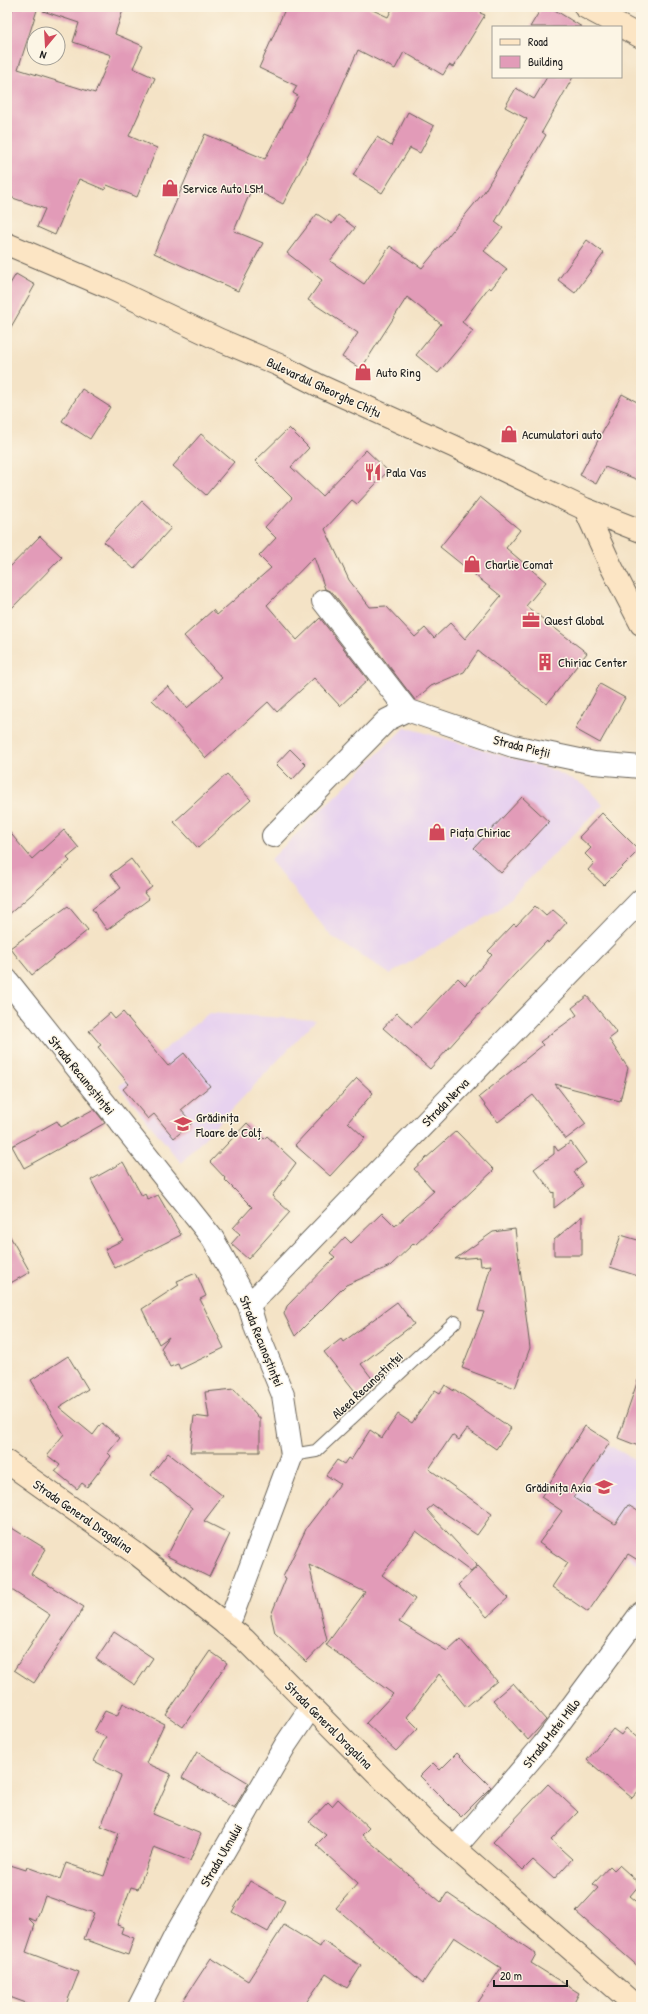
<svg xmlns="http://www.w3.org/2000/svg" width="648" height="2014" viewBox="0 0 648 2014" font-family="'Patrick Hand',sans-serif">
<rect width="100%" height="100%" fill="#fcf5e5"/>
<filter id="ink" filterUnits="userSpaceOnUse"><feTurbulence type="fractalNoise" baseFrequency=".025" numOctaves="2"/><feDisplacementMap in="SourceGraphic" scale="8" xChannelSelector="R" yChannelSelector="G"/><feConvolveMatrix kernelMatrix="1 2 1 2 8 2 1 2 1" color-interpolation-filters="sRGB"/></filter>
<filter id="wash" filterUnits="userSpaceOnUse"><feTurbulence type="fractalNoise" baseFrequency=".012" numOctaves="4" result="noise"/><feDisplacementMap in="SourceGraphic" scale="16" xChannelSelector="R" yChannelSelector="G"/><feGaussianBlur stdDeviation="0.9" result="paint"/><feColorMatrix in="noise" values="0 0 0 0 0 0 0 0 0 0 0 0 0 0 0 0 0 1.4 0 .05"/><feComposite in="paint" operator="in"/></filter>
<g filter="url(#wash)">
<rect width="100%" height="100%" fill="#f4e3c6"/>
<!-- built -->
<path fill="#e7d2ef" d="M405,727L555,771L585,786L603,805L498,910L390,974L331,936L270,860Z
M209,1013L316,1020L181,1163L119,1086Z
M598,1439L641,1463V1566L553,1511Z"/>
<g id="blocks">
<!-- building -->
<path fill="#e29bb8" d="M13,7H38L18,69L95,93L111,55L73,42L79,23L43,11V7H124L115,34L143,46L133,68L155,78L129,136L157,148L137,197L107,185L105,190L79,179L55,235L37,227L45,209L7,196V27Z
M286,7H366L388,17L393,7H484L480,13L485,15L453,67L449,65L443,75L404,52L395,69L358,50L330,113L283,204L252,188L234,231L263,243L238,291L154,253L205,134L265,159L298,96L293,93L297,86L259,68Z
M542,7H550L582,27H530Z
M547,77H573L542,132L546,135L495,222L503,228L484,251L507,269L491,289L489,287L462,322L473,331L438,373L416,355L441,324L407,297L361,369L342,357L358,333L308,300L322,280L287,253L317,214L332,224L338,215L355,228L330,261L364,284L390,246L422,268L484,192L527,119L505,107L516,88L534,99Z
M408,112L434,126L420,153L410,148L382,193L353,175L377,137L391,146Z
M587,240L604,253L575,293L558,280Z
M16,274L35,285L7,334V289Z
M82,389L110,407L90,439L62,421Z
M622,394L641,404V481L605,467L596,484L580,475Z
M289,428L309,448L291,467L322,496L366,450L388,471L357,504L352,500L325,529L349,580L370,607L386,606L415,637L425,628L434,638L450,623L465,639L501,596L440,547L480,497L520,530L506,548L546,582L526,606L587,653L547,704L478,651L464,672L431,686L415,700L333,593L325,589L314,557L267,605L297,640L320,618L368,680L340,706L314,678L277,712L268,702L206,758L168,715L152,700L168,686L187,708L222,678L184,636L213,610L217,615L271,568L259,556L276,538L265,527L292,498L255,461Z
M201,434L234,462L206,495L173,466Z
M142,501L171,528L134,569L104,542Z
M40,536L62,557L7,613V570Z
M600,684L625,698L600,743L575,729Z
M290,749L306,765L292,780L276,764Z
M227,774L251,800L198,848L174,822Z
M522,797L549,822L501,873L474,848Z
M602,813L639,850L604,885L588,870L594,863L585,854L591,848L579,837Z
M7,829L32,859L64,830L79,848L67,858L70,861L7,916Z
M131,859L152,887L144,893L149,899L107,930L92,909L121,888L111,874Z
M68,906L88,930L32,975L10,948Z
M535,906L546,916L553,910L567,922L548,943L547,941L514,975L430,1069L383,1028L397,1013L412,1027L458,978L465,985L492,955L488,951L514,924L516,926Z
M587,996L617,1033L609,1039L628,1068L620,1101L555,1084L586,1124L566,1139L533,1095L498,1122L479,1097L543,1045L540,1042L577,1015L572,1008Z
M123,1012L168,1066L184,1053L210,1086L181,1110L192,1123L174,1138L154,1114L148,1119L123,1089L129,1084L98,1047L101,1045L89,1031L110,1013L115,1019Z
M357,1078L373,1093L348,1122L365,1138L330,1176L295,1145Z
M94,1109L105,1123L24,1168L12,1146L57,1121L61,1127Z
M247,1123L264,1139L267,1136L296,1163L272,1196L290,1212L248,1259L231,1244L240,1234L233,1228L252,1207L225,1180L226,1179L210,1162Z
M456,1131L494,1170L415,1245L414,1243L390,1266L346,1285L295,1336L284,1314L287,1306L335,1257L330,1253L345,1237L351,1243L382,1213L395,1226L434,1191L414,1169Z
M571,1142L586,1163L574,1172L583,1186L554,1208V1192L553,1193L534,1169L554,1154V1145L558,1151Z
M123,1162L142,1196L145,1194L148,1200L158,1195L181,1235L115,1268L105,1249L123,1240L91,1180Z
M582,1216V1255H554V1240Z
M515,1229L530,1348L515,1388L462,1368L484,1312L478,1311L491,1265L481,1266L480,1257L455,1259L493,1232Z
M7,1231L30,1272L7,1285Z
M621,1235L641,1241V1277L610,1267Z
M196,1273L206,1296L200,1299L224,1348L180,1369L178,1364L170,1367L161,1348L169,1337L159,1344L142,1309L179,1285L177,1281Z
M397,1302L414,1324L361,1364L374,1381L358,1395L324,1352L341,1339L343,1342Z
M68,1356L88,1389L59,1407L93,1435L102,1423L120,1438L108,1453L111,1456L87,1487L82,1483L77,1489L55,1471L60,1465L47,1455L64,1434L31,1380Z
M638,1380L641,1381V1447L618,1438Z
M445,1385L454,1391V1389L511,1428L496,1449L467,1429L459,1440L452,1435L429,1469L492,1514L477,1535L433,1505L427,1510L477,1565L471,1572L416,1531L382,1575L415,1599L399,1622L447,1651L460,1639L497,1681L466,1707L439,1674L407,1717L418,1728L396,1751L366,1723L393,1694L326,1645L365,1592L309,1565L327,1640L306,1662L275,1633L271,1615L286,1578L283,1577L307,1527L340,1484L326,1475L337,1460L344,1464L348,1458L351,1460L370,1430L382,1438L398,1414L412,1423L435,1390L440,1393Z
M234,1389L256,1414L257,1417H260V1452H190L194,1416L209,1418L205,1392Z
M585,1426L610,1442L574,1498L615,1524L628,1505L641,1513V1562L628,1554L588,1612L552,1587L568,1563L539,1543L562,1511L541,1497Z
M168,1453L223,1496L204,1521L230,1534L209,1577L167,1556L192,1508L151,1475Z
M7,1525L46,1549L31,1574L84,1607L34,1683L14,1670L50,1615L7,1587Z
M478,1566L508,1598L487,1617L458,1585Z
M114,1632L153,1658L135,1685L96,1659Z
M210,1651L227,1663L183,1727L166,1715Z
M513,1683L546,1720L528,1740L493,1700Z
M123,1703L164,1724L146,1763L171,1774L153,1814L201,1834L190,1861L154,1847L138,1889L131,1887L117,1925L123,1927L121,1933L134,1938L128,1955L84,1939L94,1913L45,1896L36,1921L28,1918L35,1925L26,1952L79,1972L65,2007H37L7,1996V1864L26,1870L27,1867L60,1879L66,1863L104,1876L119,1833L101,1826L121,1776L120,1774L94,1761L106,1737L94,1731L105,1711L117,1716Z
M626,1728L641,1741V1788L632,1798L587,1760L613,1729L621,1735Z
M197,1752L249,1783L234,1808L182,1778Z
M457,1753L491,1787L461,1817L420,1776L433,1763L440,1770Z
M548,1784L578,1812L551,1840L572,1859L554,1879L533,1860L523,1870L493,1842Z
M338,1799L369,1828L362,1835L441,1902L447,1893L536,1954L531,1963L579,1993L572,2007H475L501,1968L454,1937L423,1983L336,1908L358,1883L316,1845L326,1835L309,1822L328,1802L332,1806Z
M619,1865L640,1884L630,1896L641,1905V1969L576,1912L598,1888L593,1884L610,1866L614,1870Z
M250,1881L285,1901L268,1932L232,1912Z
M284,1925L320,1947L323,1941L361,1966L347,1988L326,1974L303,2007H179L211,1958L248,1981Z"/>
</g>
</g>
<g filter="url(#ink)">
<use href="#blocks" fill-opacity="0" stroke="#686258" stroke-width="1"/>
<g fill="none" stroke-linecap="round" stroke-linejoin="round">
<!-- lane casing -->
<g stroke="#686258" stroke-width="14">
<path id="lane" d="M292,1455L316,1451L455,1322"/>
</g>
<!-- street casing -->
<g stroke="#686258" stroke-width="24">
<path id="street" d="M323,601L407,710
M273,836L387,720L407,710L513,746L594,763L641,767
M7,980L213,1239L249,1305L256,1329L283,1395L292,1455L232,1616L226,1625
M249,1305L641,900
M455,1848L543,1745L641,1613
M139,2007L176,1934L286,1744L311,1707"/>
</g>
<!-- secondary casing -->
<g stroke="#686258" stroke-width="24">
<path id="secondary" d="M585,7L641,37
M7,244L108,287L220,340L279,365L318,385L453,446L585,509L641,531
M585,509L611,566L641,624
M7,1462L138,1555L244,1639L424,1821L637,2007"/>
</g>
<!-- lane -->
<use href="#lane" stroke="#fff" stroke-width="12"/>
<!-- street -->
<use href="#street" stroke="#fff" stroke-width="22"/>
<!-- secondary -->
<use href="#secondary" stroke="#fce5c4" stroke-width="22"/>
</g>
</g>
<!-- icons -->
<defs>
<g id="shop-bare" transform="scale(1.38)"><path d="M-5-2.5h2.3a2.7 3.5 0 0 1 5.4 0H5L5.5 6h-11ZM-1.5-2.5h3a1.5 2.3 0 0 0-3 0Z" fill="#d1495b" stroke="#fcf5e5" stroke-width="2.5" paint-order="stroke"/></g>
<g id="restaurant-bare" transform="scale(1.38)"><path d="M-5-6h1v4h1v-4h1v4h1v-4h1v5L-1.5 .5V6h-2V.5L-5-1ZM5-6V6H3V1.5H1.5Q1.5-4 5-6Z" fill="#d1495b" stroke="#fcf5e5" stroke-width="2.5" paint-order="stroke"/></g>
<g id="office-bare" transform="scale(1.38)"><path d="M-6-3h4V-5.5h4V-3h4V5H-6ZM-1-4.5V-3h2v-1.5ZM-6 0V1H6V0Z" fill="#d1495b" stroke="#fcf5e5" stroke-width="2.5" paint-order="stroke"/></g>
<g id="building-bare" transform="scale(1.38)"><path d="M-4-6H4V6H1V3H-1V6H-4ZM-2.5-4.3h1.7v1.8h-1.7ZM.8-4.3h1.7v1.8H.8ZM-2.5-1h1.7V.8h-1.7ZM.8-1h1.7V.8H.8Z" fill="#d1495b" stroke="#fcf5e5" stroke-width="2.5" paint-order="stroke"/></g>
<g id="school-bare" transform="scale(1.38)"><path d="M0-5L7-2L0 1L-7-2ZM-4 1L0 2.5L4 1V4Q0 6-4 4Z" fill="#d1495b" stroke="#fcf5e5" stroke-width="2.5" paint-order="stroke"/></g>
</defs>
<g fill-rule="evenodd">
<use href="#shop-bare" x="170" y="188"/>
<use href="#shop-bare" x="363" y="372"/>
<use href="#shop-bare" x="509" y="434"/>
<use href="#restaurant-bare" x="373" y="472"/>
<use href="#shop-bare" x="472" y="564"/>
<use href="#office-bare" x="531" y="620"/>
<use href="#building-bare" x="545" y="662"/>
<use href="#shop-bare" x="437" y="832"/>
<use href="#school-bare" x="183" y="1124"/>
<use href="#school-bare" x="604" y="1487"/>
</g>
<g text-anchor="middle" stroke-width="3" stroke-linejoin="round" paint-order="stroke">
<!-- poi labels -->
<g font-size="13" fill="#1c1c1c" stroke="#fcf5e5" text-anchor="start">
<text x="183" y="193">Service Auto LSM</text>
<text x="376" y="377">Auto Ring</text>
<text x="522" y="439">Acumulatori auto</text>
<text x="386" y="477">Pala Vas</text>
<text x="485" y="569">Charlie Comat</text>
<text x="544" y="625">Quest Global</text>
<text x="558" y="667">Chiriac Center</text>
<text x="450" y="837">Piața Chiriac</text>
<text x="196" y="1122">Grădinița<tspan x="196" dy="15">Floare de Colț</tspan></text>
<text x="591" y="1492" text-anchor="end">Grădinița Axia</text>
</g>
<!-- street labels -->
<g font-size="13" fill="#1c1c1c" stroke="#fcf5e5">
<text transform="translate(324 387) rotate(25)" y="5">Bulevardul Gheorghe Chițu</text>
<text transform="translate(522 746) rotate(14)" y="5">Strada Pieții</text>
<text transform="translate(82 1075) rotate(51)" y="5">Strada Recunoștinței</text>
<text transform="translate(445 1102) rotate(-46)" y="5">Strada Nerva</text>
<text transform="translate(262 1341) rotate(68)" y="5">Strada Recunoștinței</text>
<text transform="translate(367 1385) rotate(-43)" y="5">Aleea Recunoștinței</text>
<text transform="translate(83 1516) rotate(35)" y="5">Strada General Dragalina</text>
<text transform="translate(329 1725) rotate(45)" y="5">Strada General Dragalina</text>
<text transform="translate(551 1733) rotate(-52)" y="5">Strada Matei Millo</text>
<text transform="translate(221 1855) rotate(-60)" y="5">Strada Ulmului</text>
</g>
</g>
<!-- margin -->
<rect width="648" height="2014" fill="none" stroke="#fcf5e5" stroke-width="24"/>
<!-- legend -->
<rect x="492" y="26" width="130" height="52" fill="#fcf5e5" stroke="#a29e95"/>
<rect x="500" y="39" width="20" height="6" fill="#fce5c4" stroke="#a29e95"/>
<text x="528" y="46" font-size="12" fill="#1c1c1c">Road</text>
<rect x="500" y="56" width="20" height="12" fill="#e29bb8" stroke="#a29e95"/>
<text x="528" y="66" font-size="12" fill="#1c1c1c">Building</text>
<!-- north arrow -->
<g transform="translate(46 46) rotate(198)"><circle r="19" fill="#fcf5e5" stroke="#a29e95"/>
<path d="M0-3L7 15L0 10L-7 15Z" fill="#d1495b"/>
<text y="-6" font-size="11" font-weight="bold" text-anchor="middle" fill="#1c1c1c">N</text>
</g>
<!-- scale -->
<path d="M494 1980v6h73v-6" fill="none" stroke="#1c1c1c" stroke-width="2"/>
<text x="500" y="1980" font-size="12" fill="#1c1c1c" stroke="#fcf5e5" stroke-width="3" paint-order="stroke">20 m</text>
</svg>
